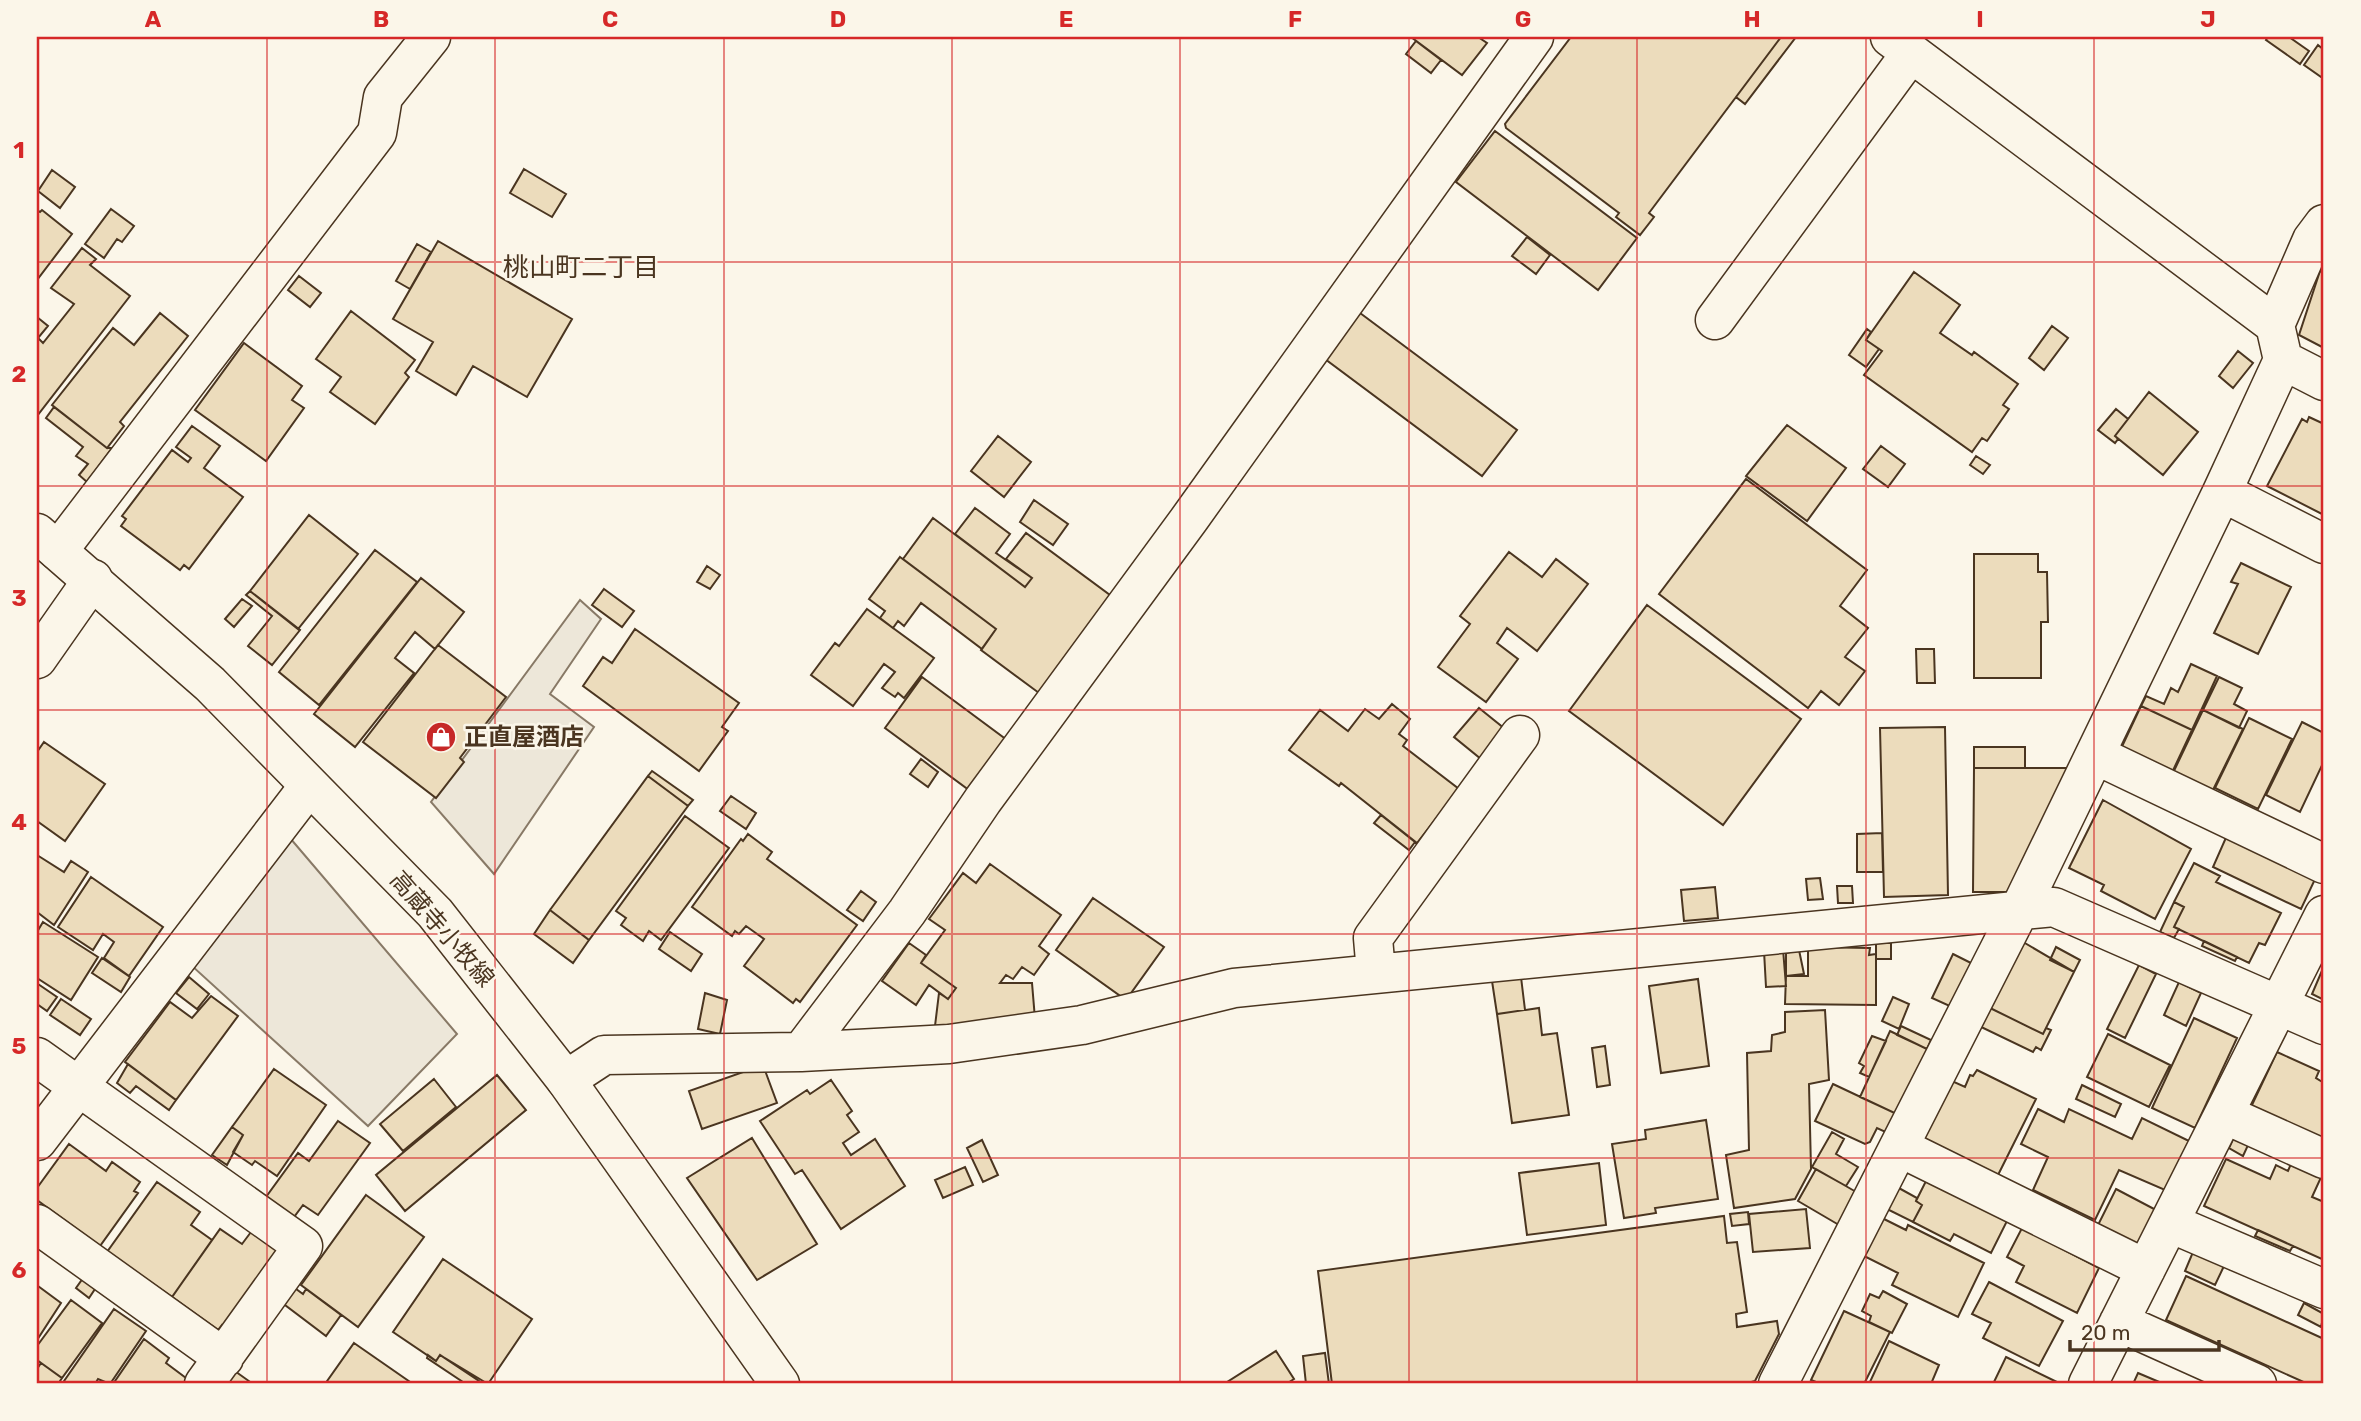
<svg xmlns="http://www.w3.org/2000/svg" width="2361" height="1421" viewBox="0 0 2361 1421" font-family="Rubik,'Noto Sans JP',sans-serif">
<rect width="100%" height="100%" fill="#fbf6e9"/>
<!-- parking -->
<path fill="#ede7d9" stroke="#887966" stroke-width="2" d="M580,600L601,619L550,694L594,727L494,874L431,802Z
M290,838L457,1034L368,1126L192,966Z"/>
<!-- building -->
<path fill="#ecdcbc" stroke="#4a3520" stroke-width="2" d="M1411,37H1478L1487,43L1462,75Z
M1571,37H1781L1649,213L1654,217L1640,235L1616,217L1619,213L1506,128L1505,124Z
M1781,37H1796L1745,104L1736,97Z
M2268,37H2289L2309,51L2300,64L2266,40Z
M1416,41L1441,60L1431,73L1406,54Z
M2318,45L2324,50V79L2304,65Z
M1495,131L1637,238L1598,290L1456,182Z
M524,169L566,194L552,217L510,193Z
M52,170L75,187L60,208L38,191Z
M111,209L134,226L122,242L117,239L104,258L85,244Z
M37,210L40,212L42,210L72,234L37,280Z
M1527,237L1550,255L1536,274L1512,256Z
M438,241L572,319L527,397L473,366L456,395L416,371L433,342L393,319Z
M417,244L431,252L410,289L396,281Z
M82,248L96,259L90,265L130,296L37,416V317L48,326L38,338L43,343L74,304L51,288Z
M2320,271L2324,273V348L2299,335Z
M1914,272L1960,305L1940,333L1972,355L1974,352L2018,384L2003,405L2009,409L1987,441L1982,438L1972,452L1864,375L1882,351L1866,340Z
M299,276L321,293L310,307L288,290Z
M1356,310L1517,430L1482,476L1321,356Z
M351,311L415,360L405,373L409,377L375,424L330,392L341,377L316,359Z
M160,313L188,336L120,422L124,426L107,448L52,405L113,328L134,345Z
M2052,326L2068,338L2044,370L2029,358Z
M1867,329L1871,332L1866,340L1879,349L1866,367L1849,355Z
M244,343L302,386L292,400L304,408L266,461L195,410Z
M2238,351L2253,363L2233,388L2219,376Z
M2149,392L2198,432L2163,475L2115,436Z
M54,407L107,448H112L87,482L79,475L88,464L76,456L83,447L46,418Z
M2116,409L2128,419L2115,436L2118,439L2115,443L2098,430Z
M2309,417L2324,424V515L2267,486L2302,419L2307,422Z
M1787,425L1846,468L1807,521L1746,476Z
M192,426L220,446L204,468L243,497L189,569L184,565L180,570L121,526L126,519L122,516L172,450L188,462L191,458L176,447Z
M998,436L1031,462L1004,497L971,471Z
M1881,446L1905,464L1888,487L1863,469Z
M1976,456L1990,465L1983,474L1970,465Z
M1746,479L1867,570L1840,606L1868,628L1845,657L1865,671L1839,705L1821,691L1808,708L1659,594Z
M1034,500L1068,524L1053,545L1020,522Z
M975,508L1010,534L996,553L1032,578L1025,587L955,534Z
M309,515L358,554L298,629L250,591Z
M933,518L1025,587L1032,578L1006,559L1026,533L1118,601L1039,693L981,650L996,629L903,559Z
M375,550L417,582L319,705L279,672Z
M1509,552L1542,577L1556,559L1588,584L1537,651L1507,628L1497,643L1518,659L1486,702L1438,667L1470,624L1460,616Z
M1974,554H2038V572H2047L2048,622H2041V678H1974Z
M900,557L996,629L982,649L921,603L904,626L898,621L893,628L880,618L885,611L869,599Z
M2241,563L2291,587L2258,654L2214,633L2238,584L2231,582Z
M707,566L720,575L710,589L697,582Z
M421,578L464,612L435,649L415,632L395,658L414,673L355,747L314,714Z
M604,589L634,611L622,627L592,605Z
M250,591L300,630L272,665L248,646L272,616L246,595Z
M242,599L252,606L234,627L225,619Z
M1647,605L1801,719L1723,825L1569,711Z
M867,609L934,658L904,698L898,693L895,697L882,688L895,672L884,664L853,706L811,675L835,643L839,646Z
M635,629L739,703L722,727L728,731L699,771L583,686L603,657L612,663Z
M438,645L506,697L460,758L464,762L436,798L363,742Z
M1916,649H1934L1935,683H1917Z
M2191,664L2217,676L2192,730L2141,706L2146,696L2164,704L2171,688L2178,692Z
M922,677L1015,746L977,796L885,728Z
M2219,677L2242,688L2234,704L2247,711L2239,728L2203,710Z
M1392,704L1410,719L1399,734L1407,740L1403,746L1459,789L1417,843L1341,783L1339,786L1289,750L1320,710L1348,731L1365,709L1379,719Z
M2141,706L2192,730L2169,779L2118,755Z
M1479,708L1505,729L1481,759L1454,737Z
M2203,710L2243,729L2211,794L2172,775Z
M2249,718L2292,739L2258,809L2215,788Z
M2302,722L2324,733V761L2300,812L2266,795Z
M1945,727L1948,895L1884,897L1880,728Z
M44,742L105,784L65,841L37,821V752Z
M1974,747H2025V768H1974Z
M921,759L938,772L928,787L910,774Z
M1974,768H2075L2011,892H1973Z
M652,771L693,800L688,806L648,776Z
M648,776L688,806L589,940L550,910Z
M731,796L756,813L746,829L720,811Z
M2103,800L2191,849L2155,919L2101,891L2104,885L2069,868Z
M1381,815L1415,842L1409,850L1374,823Z
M685,816L729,848L661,940L649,931L643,941L621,925L626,918L616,911Z
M1882,833L1883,872H1857V834Z
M2228,833L2317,875L2301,909L2213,867Z
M748,834L772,852L767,859L857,925L800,1002L796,999L793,1003L744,966L764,939L746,926L739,934L735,931L732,936L692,907L741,839L743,841Z
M37,855L64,872L71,861L88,872L54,925L37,912Z
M2194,863L2220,876L2216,882L2281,913L2265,945L2259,943L2249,963L2174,927L2184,907L2174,902Z
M990,864L1061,915L1039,946L1049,954L1034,975L1022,967L1013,979L1006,975L1000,983H1032L1035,1019L935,1026L939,993L948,999L956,988L921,963L945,930L929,919L963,873L976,883Z
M91,877L163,927L129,976L104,958L114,942L103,934L93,950L58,927Z
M1820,878L1823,899L1808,900L1806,879Z
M1837,886H1852L1853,903H1838Z
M1715,887L1718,918L1684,921L1681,890Z
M861,891L876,902L863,921L847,910Z
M1093,898L1164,947L1126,1000L1056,950Z
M2174,902L2184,907L2174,927L2179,929L2174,938L2160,932Z
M550,910L589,940L573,963L534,934Z
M43,922L98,957L71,1000L37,978V932Z
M670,932L702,954L691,971L659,949Z
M2018,939L2074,972L2043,1034L1986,1006Z
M2204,941L2237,957L2235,961L2202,946Z
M909,943L926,955L921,963L956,988L948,999L929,985L916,1005L882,981Z
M1876,943H1891V959H1876Z
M1808,947L1870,948L1869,955L1876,954V1005L1785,1004L1786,976H1808Z
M2056,947L2080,960L2074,972L2050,960Z
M1783,949L1786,986L1766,987L1764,951Z
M1799,950L1804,974L1786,976V953Z
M1953,954L1975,965L1954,1008L1932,998Z
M102,958L130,977L121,992L92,973Z
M2139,965L2156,974L2125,1038L2107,1029Z
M2324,966V1000L2312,994Z
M189,977L209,994L197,1009L176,993Z
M1521,977L1525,1010L1497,1014L1492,981Z
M1698,979L1709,1066L1661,1073L1649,986Z
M2179,982L2201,993L2186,1026L2164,1015Z
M38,984L57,997L47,1011L37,1004Z
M705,993L727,1000L720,1034L698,1029Z
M211,996L238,1016L176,1100L125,1062L170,1002L192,1018Z
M1893,997L1909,1004L1899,1029L1882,1021Z
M61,999L91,1019L80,1035L50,1015Z
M1986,1006L2043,1034L2046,1028L2051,1030L2041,1050L2036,1047L2033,1052L1977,1025Z
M1539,1008L1542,1035L1557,1033L1569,1115L1512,1123L1497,1014Z
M1825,1010L1829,1080L1809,1084L1811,1169L1795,1199L1734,1208L1726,1155L1749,1150L1747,1053L1771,1051L1772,1035L1785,1032V1012Z
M2194,1018L2237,1038L2195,1128L2152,1108Z
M1901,1026L1931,1040L1927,1049L1897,1035Z
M1890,1031L1931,1051L1901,1116L1860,1097Z
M2108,1034L2170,1065L2149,1107L2087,1077Z
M1872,1036L1886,1041L1869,1077L1860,1073L1864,1066L1859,1063Z
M1605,1046L1610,1085L1597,1087L1592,1048Z
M2277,1052L2319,1071L2316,1078L2324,1083V1141L2251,1107Z
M128,1064L176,1100L169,1110L136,1086L130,1093L117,1083Z
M763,1065L777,1103L702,1129L689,1091Z
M274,1069L326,1105L277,1176L255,1161L252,1165L233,1152L243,1135L232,1127Z
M1977,1070L2036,1099L1994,1183L1921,1143L1952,1081L1965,1087L1970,1075L1973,1076Z
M497,1075L526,1110L405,1211L376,1175Z
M434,1079L456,1107L403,1151L380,1124Z
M831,1080L852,1111L847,1115L859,1132L843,1143L851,1155L875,1139L905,1186L841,1229L802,1170L795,1174L760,1121L807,1090L810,1094Z
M1833,1084L1901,1116L1892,1135L1877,1128L1870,1142L1865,1144L1815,1121Z
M2082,1085L2121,1104L2115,1117L2076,1099Z
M2038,1109L2064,1122L2069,1109L2132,1139L2142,1118L2189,1141L2165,1190L2119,1170L2095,1220L2033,1190L2048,1157L2021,1144Z
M1706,1120L1718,1199L1655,1208L1656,1213L1624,1218L1612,1144L1646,1139L1645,1130Z
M338,1121L370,1143L318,1215L303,1205L294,1217L266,1197L298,1153L309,1161Z
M232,1127L243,1135L227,1165L212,1155Z
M1832,1132L1844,1139L1836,1154L1858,1167L1846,1186L1812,1167Z
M2235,1135L2249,1143L2243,1156L2229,1148Z
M752,1138L817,1244L757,1280L687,1178Z
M982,1140L998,1175L983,1182L967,1148Z
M69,1144L106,1171L112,1162L140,1182L134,1191L138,1193L100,1246L37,1200V1188Z
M2226,1159L2270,1179L2276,1165L2288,1171L2293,1159L2323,1173L2312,1197L2324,1202V1260L2204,1206Z
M1599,1163L1606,1225L1527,1235L1519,1173Z
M965,1167L973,1185L943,1198L935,1180Z
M1816,1169L1858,1193L1839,1225L1798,1201Z
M1930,1173L2010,1215L1991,1253L1954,1234L1950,1241L1913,1222L1922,1205L1916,1201Z
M157,1182L200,1212L191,1225L212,1240L172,1297L107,1252Z
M1897,1187L1917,1198L1916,1201L1922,1205L1913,1222L1887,1209Z
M2116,1189L2156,1210L2136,1248L2097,1227Z
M366,1195L424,1237L358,1327L301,1285Z
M1806,1209L1810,1248L1753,1252L1749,1214Z
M1748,1212L1749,1224L1732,1226L1730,1214Z
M1724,1216L1727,1243L1737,1242L1747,1312L1736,1314L1737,1327L1777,1321L1779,1334L1755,1381L1744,1384H1332L1318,1271Z
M1880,1217L1906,1230L1908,1225L1984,1263L1958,1317L1892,1285L1898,1273L1862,1255Z
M254,1228L286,1250L229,1331L222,1325L218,1330L172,1297L220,1229L242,1244Z
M2022,1228L2099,1268L2077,1313L2016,1282L2024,1266L2007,1257Z
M2258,1230L2293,1246L2290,1251L2255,1236Z
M2193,1252L2224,1266L2215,1285L2185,1271Z
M443,1259L532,1319L488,1384L440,1355L436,1361L393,1332Z
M86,1274L99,1283L89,1298L76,1288Z
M2186,1276L2324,1339V1384H2308L2166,1320Z
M1989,1282L2063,1321L2039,1366L1983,1338L1991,1323L1972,1314Z
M38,1286L61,1303L37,1340V1288Z
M292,1286L303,1294L306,1289L341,1315L326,1336L281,1302Z
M1883,1291L1907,1304L1892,1333L1869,1322L1871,1316L1862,1311L1870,1294L1879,1298Z
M71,1300L102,1323L62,1378L37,1360V1346Z
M2304,1303L2324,1314L2321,1327L2298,1315Z
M114,1309L146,1331L110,1384L98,1379L95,1384H62Z
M1844,1311L1890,1332L1864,1384H1821L1811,1380Z
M144,1339L169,1358L166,1363L190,1381L188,1384H113Z
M1889,1341L1939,1365L1931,1384H1869Z
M354,1343L413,1384H325Z
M1276,1351L1294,1379L1286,1384H1224Z
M1325,1353L1329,1384H1306L1303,1356Z
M428,1355L436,1361L440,1355L479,1381L477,1384H466L427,1358Z
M2006,1357L2061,1384H1993Z
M41,1363L62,1378L58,1384H37V1369Z
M232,1369L253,1384H221Z
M2138,1373L2164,1384H2133Z"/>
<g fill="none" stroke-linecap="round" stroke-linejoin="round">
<!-- minor casing -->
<g stroke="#4a3520" stroke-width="41">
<path id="minor" d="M1890,37L2275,325
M1715,320L1911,53
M2283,360L2324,381
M2222,492L2324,544
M58,551L377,133L383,97L431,37
M37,659L93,579
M2096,755L2324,864
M1376,973L1373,938L1520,735
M801,1052L907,912L983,800L1190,518L1534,37
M37,1057L303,1246L204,1384
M566,1080L604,1055L801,1052L949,1044L1082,1025L1234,988L2054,907L2324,1025
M2224,1114L2324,1159
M37,1141L309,786
M1899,1147L2146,1269
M2170,1223L2324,1289
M37,1224L224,1358
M2119,1322L2257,1384
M1778,1384L2020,909L2222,492L2283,360L2275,325L2312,240L2324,224
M2088,1384L2324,915"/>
</g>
<!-- secondary casing -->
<g stroke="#4a3520" stroke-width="41">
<path id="secondary" d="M37,533L210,684L435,913L566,1080L780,1384"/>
</g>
<!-- minor -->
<use href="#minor" stroke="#fbf6e9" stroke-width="38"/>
<!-- secondary -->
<use href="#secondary" stroke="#fbf6e9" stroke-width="38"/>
</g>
<!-- grid -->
<path fill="none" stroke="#d62828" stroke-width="2" stroke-opacity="0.55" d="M267,37V1384M495,37V1384M724,37V1384M952,37V1384M1180,37V1384M1409,37V1384M1637,37V1384M1866,37V1384M2094,37V1384M37,262H2324M37,486H2324M37,710H2324M37,934H2324M37,1158H2324"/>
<!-- icons -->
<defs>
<g id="shop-disc" transform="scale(1.575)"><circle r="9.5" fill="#c62828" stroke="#fbf6e9"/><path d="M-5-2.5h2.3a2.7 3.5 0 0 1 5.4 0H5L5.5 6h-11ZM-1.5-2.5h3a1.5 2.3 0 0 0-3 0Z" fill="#fff"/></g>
</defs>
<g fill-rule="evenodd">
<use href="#shop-disc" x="441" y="737"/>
</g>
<g text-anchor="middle" stroke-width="5" stroke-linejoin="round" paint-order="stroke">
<!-- poi labels -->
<g font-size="24" font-weight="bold" fill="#4a3520" stroke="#fbf6e9" text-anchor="start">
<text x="464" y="745">正直屋酒店</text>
</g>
<!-- street labels -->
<g font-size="24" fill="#4a3520" stroke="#fbf6e9">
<text transform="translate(442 929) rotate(49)" y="8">高蔵寺小牧線</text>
</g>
<!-- neighbourhood labels -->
<g font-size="26" fill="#4a3520" stroke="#fbf6e9">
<text x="581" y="276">桃山町二丁目</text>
</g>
</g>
<!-- border -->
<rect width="2361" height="1421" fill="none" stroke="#fbf6e9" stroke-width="77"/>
<!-- scale -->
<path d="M2070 1340v10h149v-10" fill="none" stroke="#4a3520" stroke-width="3.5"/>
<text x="2081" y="1340" font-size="21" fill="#4a3520" stroke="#fbf6e9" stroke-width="5" paint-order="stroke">20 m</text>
<rect x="38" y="38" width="2284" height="1344" fill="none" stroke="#d62828" stroke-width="2.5"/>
<g font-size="23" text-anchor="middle" font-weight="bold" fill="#d62828">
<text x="153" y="27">A</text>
<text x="381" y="27">B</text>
<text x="610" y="27">C</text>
<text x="838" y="27">D</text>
<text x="1066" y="27">E</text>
<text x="1295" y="27">F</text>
<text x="1523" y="27">G</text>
<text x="1752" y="27">H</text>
<text x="1980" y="27">I</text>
<text x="2208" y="27">J</text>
<text x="19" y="158">1</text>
<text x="19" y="382">2</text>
<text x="19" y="606">3</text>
<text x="19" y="830">4</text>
<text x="19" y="1054">5</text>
<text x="19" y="1278">6</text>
</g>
</svg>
